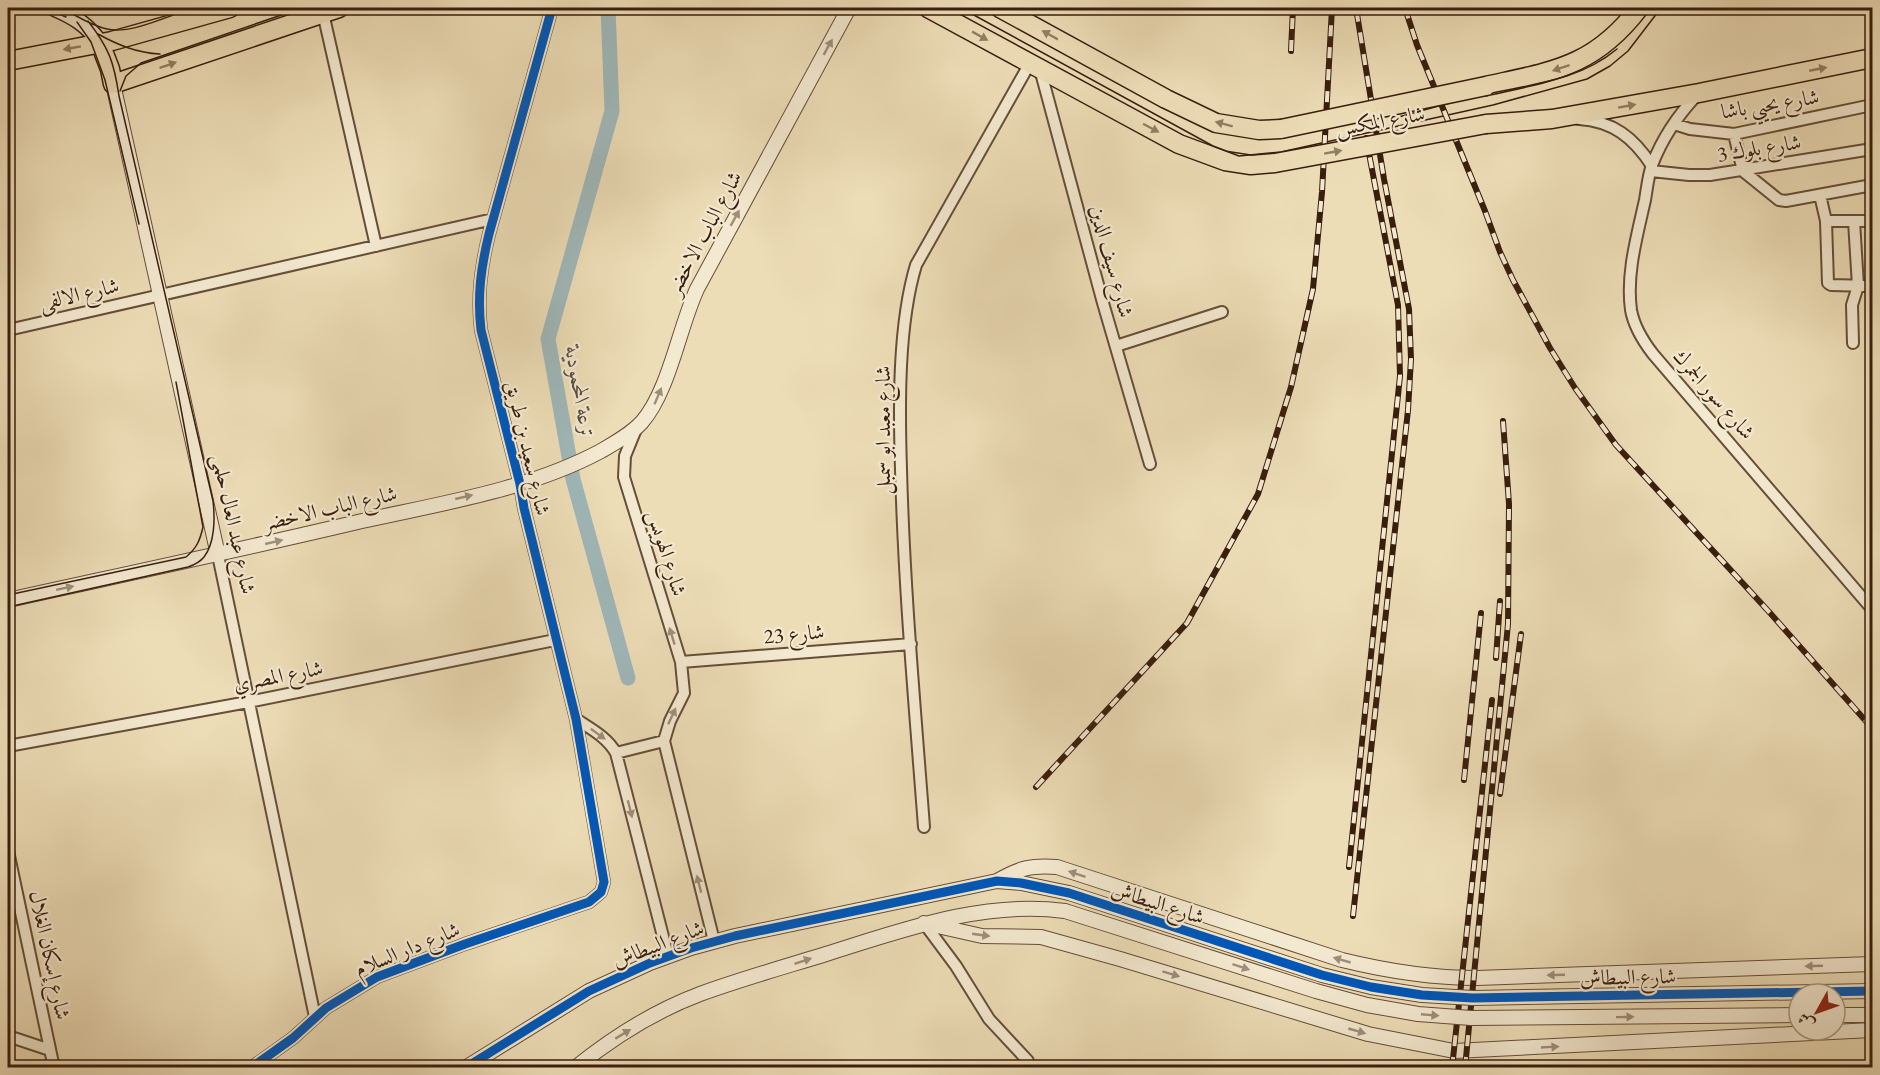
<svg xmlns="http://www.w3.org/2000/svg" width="1880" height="1075" viewBox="0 0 1880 1075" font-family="'EB Garamond',Amiri,serif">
<rect width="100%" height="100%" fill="#edddb7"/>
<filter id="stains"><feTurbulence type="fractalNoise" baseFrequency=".00333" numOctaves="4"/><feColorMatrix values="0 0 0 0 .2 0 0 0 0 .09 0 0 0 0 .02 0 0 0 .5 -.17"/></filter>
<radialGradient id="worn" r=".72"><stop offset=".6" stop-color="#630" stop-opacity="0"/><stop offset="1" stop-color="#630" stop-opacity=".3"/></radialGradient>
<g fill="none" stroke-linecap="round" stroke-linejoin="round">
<!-- canal -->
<path stroke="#9fb8ba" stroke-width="15" d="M608,8L612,111L548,339L573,479L628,678"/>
<!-- minor casing -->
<g stroke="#664e38" stroke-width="14">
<path id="minor" d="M323,13L376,246
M1040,69L1103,303L1150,464
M1697,95C1679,114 1662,139 1652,165C1648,176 1647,189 1645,200C1637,236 1626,274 1631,310C1634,327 1643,341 1653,354L1872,609
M1579,119C1613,121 1634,138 1652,166
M1674,124L1690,129L1734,134L1872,105
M1734,134L1743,171L1779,200L1786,201L1872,185
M1651,171L1689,175H1710L1872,149
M1820,195L1826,221H1872
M1826,221L1828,283L1831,285L1872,286
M8,330L493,219
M1853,343L1852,305L1858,286L1854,221
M1116,346L1222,312
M636,429L625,456L624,477L681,662L684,693L670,721L664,741L714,941
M218,555L315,1017
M681,662L911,644
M576,719C591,729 607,737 616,753L668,956
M8,746L248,702L555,640
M616,753L664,741
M924,827C915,708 904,588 901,469C899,406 898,325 916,265L1030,63
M8,851L54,1068
M924,923L956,966L989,1019L1028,1061L1021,1068
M8,1036L50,1050
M251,1068L293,1038L326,1008L377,977L465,944L589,902L601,892L604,882L576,719L524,508L520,484L481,330C477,296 481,267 489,234L552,8"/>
</g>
<!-- tertiary casing -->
<g stroke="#664e38" stroke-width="16">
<path id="tertiary" d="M113,84L218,555
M8,600C126,574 244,549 362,521C443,503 528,490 601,451C615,443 631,434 642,422C669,391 679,328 697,289L849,8
M997,881C1020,868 1031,865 1057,867L1342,960C1387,971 1431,978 1477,978L1872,964
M924,923L982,936L1041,937L1120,959L1368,1034L1454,1051L1872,1030
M1835,1015H1872
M465,1068L589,991L650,963L691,948L735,936L997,881L1021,883L1069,893
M575,1068C612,1038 655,1011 700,994C741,979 784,967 826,954C903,930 984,900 1065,911"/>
</g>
<!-- secondary casing -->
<g stroke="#391e0e" stroke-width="18">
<path id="secondary" d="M54,8C73,16 88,25 100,43"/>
</g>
<!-- primary casing -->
<g stroke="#391e0e" stroke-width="21">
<path id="primary" d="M928,8L1179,144L1225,161L1251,165L1275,163
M1000,8L1166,99L1216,123L1259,130L1281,129
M100,43L110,69L113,84L339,8
M8,61L112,41L230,8
M1486,86C1553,71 1594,67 1639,8
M1486,124L1552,119L1699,93L1872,58"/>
</g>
<!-- minor -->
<use href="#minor" stroke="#f3e9d0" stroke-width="10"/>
<!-- tertiary -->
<use href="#tertiary" stroke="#f3e9d0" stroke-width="14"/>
<!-- secondary -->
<use href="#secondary" stroke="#f3e9d0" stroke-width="15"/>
<!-- primary -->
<use href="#primary" stroke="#edddb7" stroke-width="18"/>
<!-- tram -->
<path stroke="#391e0e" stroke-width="1.5" d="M45,8L66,17
M61,8C76,15 91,26 107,29C130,35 170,15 193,8
M961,8L1213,146L1239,156L1281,152L1493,105L1587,79L1610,66L1628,51L1661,8
M77,22L91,42L105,80L139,224
M98,34C118,45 137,53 160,54
M120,91L126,76L141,63L302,8
M1399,117C1428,109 1458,100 1488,94C1533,84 1580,80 1617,49
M8,595L186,557C197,548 200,540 203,527L176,382
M8,607L188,567C194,565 200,562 204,557C215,543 215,518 213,501L119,96C114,62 109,48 88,21"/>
<!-- rail casing -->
<g stroke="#391e0e" stroke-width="6">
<path id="rail" d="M1405,8L1417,45L1485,211L1500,252L1513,280L1550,348L1575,388L1616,445L1771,614L1872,728
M1291,51L1293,8
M1496,658L1500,601
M1464,780L1481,613
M1036,787L1187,623L1258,494L1291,387L1313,289L1322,192L1332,8
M1500,794L1521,634
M1349,867L1400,376L1398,305L1366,138
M1353,916L1408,410L1411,359L1409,309L1384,179L1356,8
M1452,1068L1492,700
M1465,1068L1508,624L1509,504L1503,421"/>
</g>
<!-- rail -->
<use href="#rail" stroke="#f3e9d0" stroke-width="4" stroke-dasharray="11" stroke-linecap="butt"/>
<!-- tertiary-bridge casing -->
<g stroke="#664e38" stroke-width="16" stroke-linecap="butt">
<path id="tertiary-bridge" d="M1069,893L1322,975L1371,987L1422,995L1473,998L1872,991
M1065,911L1316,991L1367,1005L1418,1014L1471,1018L1799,1015"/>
</g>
<!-- primary-bridge casing -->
<g stroke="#391e0e" stroke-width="21" stroke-linecap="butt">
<path id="primary-bridge" d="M1281,129L1486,86
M1275,163L1486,124"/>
</g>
<!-- tertiary-bridge -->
<use href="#tertiary-bridge" stroke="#f3e9d0" stroke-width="14"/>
<!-- primary-bridge -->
<use href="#primary-bridge" stroke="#edddb7" stroke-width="18"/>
<!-- cycleway casing -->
<g stroke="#f3e9d0" stroke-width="13">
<path id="cycleway" d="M251,1068L293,1038L326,1008L377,977L465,944L589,902L601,892L604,882L576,719L524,508L520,484L481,330C477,296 481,267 489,234L552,8
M465,1068L589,991L650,963L691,948L735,936L997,881L1021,883L1069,893L1322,975L1371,987L1422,995L1473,998L1872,991"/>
</g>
<!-- cycleway -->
<use href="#cycleway" stroke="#0057b8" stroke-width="9"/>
</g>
<!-- one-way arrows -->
<defs><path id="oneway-solid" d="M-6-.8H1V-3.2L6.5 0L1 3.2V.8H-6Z" transform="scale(1.5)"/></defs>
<g fill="#937e62">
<use href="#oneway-solid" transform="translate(1050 35) rotate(-151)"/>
<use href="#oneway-solid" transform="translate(980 36) rotate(29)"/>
<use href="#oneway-solid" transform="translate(72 48) rotate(170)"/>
<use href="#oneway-solid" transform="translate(168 65) rotate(-19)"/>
<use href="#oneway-solid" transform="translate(1561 68) rotate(162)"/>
<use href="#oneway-solid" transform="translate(1818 69) rotate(-11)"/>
<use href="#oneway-solid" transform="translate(1627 106) rotate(-10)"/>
<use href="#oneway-solid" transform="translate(1224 124) rotate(-165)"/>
<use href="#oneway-solid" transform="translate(1151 128) rotate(28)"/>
<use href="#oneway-solid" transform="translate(1333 152) rotate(-10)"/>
</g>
<g fill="#9f8e79">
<use href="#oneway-solid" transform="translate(828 47) rotate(-61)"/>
<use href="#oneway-solid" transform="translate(735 218) rotate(-61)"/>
<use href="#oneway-solid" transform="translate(658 396) rotate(-67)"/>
<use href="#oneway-solid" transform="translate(464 497) rotate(-13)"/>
<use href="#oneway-solid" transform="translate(274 542) rotate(-13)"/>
<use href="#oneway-solid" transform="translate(65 588) rotate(-12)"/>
<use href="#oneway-solid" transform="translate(672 636) rotate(-107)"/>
<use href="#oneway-solid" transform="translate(672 716) rotate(-65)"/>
<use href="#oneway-solid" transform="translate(598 734) rotate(36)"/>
<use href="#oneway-solid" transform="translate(630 809) rotate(76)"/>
<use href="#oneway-solid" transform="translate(1077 874) rotate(-162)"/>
<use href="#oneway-solid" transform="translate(699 884) rotate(-104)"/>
<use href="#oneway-solid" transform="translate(981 935) rotate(8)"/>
<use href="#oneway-solid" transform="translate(1342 960) rotate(-164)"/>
<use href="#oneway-solid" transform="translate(803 961) rotate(-18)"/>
<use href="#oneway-solid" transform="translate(1814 966) rotate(178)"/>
<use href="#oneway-solid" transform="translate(1241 967) rotate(18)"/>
<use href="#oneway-solid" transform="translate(1171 974) rotate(17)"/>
<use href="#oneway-solid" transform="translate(1556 975) rotate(178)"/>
<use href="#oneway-solid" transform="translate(1430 1015) rotate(5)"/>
<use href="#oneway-solid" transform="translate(1625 1017) rotate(-1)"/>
<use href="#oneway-solid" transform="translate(1357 1031) rotate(16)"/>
<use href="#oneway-solid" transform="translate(623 1034) rotate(-31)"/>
<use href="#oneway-solid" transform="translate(1550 1047) rotate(-3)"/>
</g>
<g text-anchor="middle" stroke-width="4.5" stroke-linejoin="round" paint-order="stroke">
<!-- street labels -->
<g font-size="21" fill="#391e0e" stroke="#f3e9d0">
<text transform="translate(1770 104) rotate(-9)" y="7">شارع يحيي باشا</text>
<text transform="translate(1380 121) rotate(-10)" y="7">شارع المكس</text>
<text transform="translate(1759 148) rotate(-9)" y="7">شارع بلوك 3</text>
<text transform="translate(704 233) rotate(-62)" y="7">شارع الباب الاخضر</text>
<text transform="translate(1112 261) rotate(75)" y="7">شارع سيف الدين</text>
<text transform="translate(79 294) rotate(-13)" y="7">شارع الالفى</text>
<text transform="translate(1714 394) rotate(49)" y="7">شارع سور الجمرك</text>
<text transform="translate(883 430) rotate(-90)" y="7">شارع معبد ابو سمبل</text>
<text transform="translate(528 448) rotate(77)" y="7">شارع سعيد بن طريق</text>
<text transform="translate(330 508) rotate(-13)" y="7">شارع الباب الاخضر</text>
<text transform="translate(234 524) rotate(78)" y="7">شارع عبد العال حلمى</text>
<text transform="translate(667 553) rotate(73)" y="7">شارع الهويس</text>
<text transform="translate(794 634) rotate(-5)" y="7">شارع 23</text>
<text transform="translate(278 676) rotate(-11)" y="7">شارع المصري</text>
<text transform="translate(1158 903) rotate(18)" y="7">شارع البيطاش</text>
<text transform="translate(658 944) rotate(-21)" y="7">شارع البيطاش</text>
<text transform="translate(407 949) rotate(-22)" y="7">شارع دار السلام</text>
<text transform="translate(50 955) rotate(78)" y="7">شارع إسكان الغلال</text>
<text transform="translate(1628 977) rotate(-1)" y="7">شارع البيطاش</text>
</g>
<!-- water labels -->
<g font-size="22" font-style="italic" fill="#584c42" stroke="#f3e9d0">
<text transform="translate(581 392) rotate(80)" y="8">ترعة المحمودية</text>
</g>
</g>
<!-- margin -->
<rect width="1880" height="1075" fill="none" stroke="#edddb7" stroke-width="30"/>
<rect x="9" y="9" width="1862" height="1057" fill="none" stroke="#391e0e" stroke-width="3"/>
<rect x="15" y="15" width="1850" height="1045" fill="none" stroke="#391e0e" stroke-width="1.5"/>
<!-- north arrow -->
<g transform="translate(1817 1012) rotate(230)"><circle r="28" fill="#f3e9d0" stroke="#a99882" stroke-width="1.5"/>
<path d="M0-4.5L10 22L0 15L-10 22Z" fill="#8f2418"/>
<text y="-9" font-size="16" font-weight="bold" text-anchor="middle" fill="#391e0e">ش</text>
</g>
<rect width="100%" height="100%" filter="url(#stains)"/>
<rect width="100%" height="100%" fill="url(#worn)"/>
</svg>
